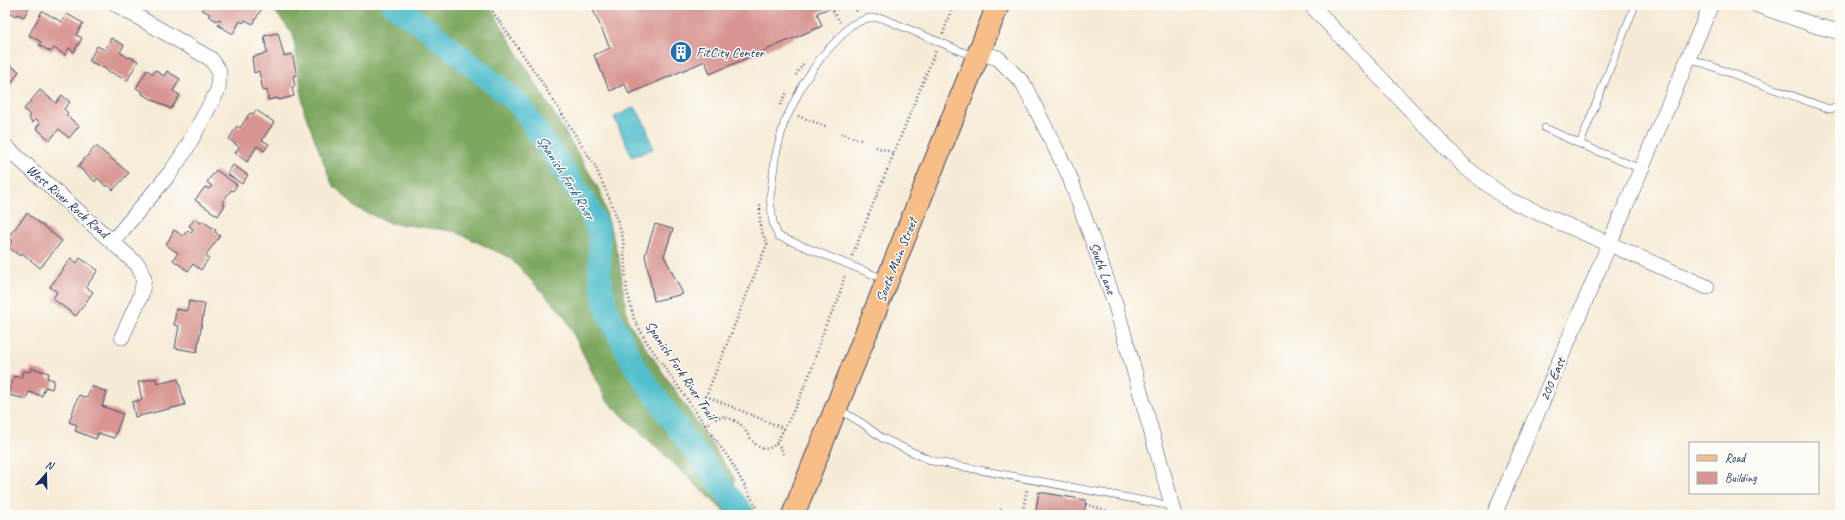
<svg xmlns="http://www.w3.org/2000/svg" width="1845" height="520" viewBox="0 0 1845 520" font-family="Caveat,sans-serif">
<rect width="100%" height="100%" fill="#fdfcf7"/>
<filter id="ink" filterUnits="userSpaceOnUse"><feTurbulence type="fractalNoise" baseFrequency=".025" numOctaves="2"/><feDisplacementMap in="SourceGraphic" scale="8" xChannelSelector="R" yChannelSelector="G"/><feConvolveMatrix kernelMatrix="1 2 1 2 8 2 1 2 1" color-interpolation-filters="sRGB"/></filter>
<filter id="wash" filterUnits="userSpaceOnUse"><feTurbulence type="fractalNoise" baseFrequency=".012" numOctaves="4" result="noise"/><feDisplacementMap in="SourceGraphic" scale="16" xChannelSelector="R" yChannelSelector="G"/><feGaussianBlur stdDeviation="0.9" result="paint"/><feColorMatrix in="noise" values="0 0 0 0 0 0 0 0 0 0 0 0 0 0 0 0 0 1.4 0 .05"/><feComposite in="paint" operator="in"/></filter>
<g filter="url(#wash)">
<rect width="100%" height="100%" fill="#f6ebd6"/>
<!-- forest -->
<path fill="#7da75f" stroke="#4c6b5e" d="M270,5H489L600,191L619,260L628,321L735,479L728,515L606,400L564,315L510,258L454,231L390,223L356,208L332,184L304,111L293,34Z"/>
<!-- water -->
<path fill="#53bfcd" stroke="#377796" d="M635,107L646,126L653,149L632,157L614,117Z"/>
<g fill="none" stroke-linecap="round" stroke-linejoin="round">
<!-- river -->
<path stroke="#53bfcd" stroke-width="23" d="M393,5L429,30L519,104L587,205L599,232L600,277L606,309L635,367L689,444L744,515"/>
</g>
<g id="blocks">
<!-- building -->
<path fill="#d89591" d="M5,5H30L24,17L17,14L16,16L5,10Z
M204,5H254L261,10L253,24L245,20L243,23L240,21L233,34L218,25L221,20L218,19L217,21L208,16L210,14L202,10Z
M591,5H838L817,13L822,26L710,74L705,61L629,94L625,84L610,91L594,55L610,48Z
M42,11L62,22L67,14L83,23L76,35L82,38L74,52L69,48L65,55L54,48L51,52L39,45L41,42L29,35Z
M278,33L284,56L292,54L297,75L293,76L295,87H292L294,96L279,100L278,98L268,100L267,90L263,91L259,71L254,73L252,57L267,53L264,36Z
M111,38L124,45L120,52L129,58L130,57L138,61L127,81L111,72L109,73L106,69L89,61L97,46L105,50Z
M8,64L19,71L5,95V66L7,67Z
M147,70L153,74L155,70L164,76L167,71L180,79L173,91L180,95L171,109L142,94L143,92L136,88Z
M40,90L56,103L62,95L70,102L64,109L68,113L66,115L79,126L69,138L59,129L50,140L36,128L40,123L36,119L33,123L29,118L30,116L24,109Z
M256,110L274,122L262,140L269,144L264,151L257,146L247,162L235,153L239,147L229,139L237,126L240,128L250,113L253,114Z
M96,146L129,173L113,190L108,185L106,187L98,178L95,182L78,166Z
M233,165L248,175L242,184L227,174Z
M216,170L237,185L233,191L231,190L222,203L225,205L218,216L195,200L205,187L209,189L212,186L207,182Z
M27,213L62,241L40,268L22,253L20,256L8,247L13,241L8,237Z
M195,219L201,223L202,221L216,230L215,232L220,236L208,252L206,257L209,258L201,270L193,264L188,271L173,260L178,253L166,245L174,230L183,236L188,230L191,233L193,229L189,226Z
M655,224L673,229L664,256L683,294L654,301L645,255Z
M71,258L77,263L80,258L98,270L86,287L93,292L76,316L53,299L57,292L50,287Z
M189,301L205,304L197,352L175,348L179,326L174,325L176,309L187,311Z
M31,368L49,373L47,378L54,380L52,389L45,387L42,396L29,392L26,399L9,395L14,376L21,378L23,371L30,372Z
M156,378L157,384L178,379L185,405L135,417L132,402L142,400L138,382Z
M91,386L107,392L102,406L123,414L114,438L98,433L96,439L75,431L77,425L69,422L79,395L87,398Z
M1039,492L1086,500L1084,515H1035Z"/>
</g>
</g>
<g filter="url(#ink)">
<use href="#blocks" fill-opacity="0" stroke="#3c4b70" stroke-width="1"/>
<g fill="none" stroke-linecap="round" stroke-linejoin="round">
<!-- service casing -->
<g stroke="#3c4b70" stroke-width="8">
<path id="service" d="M1635,5L1580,144L1641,169
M1689,58L1829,109L1840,107
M1545,128L1580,144
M884,279L778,236L773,223L770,198L775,158L784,123L803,84L822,56L851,25L868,18H882L975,57
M838,409L862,423L882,438L932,461L1172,506"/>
</g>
<!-- minor casing -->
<g stroke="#3c4b70" stroke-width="16">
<path id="minor" d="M1311,5L1465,167L1507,199L1707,287
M1757,5L1817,26L1840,32
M979,52L998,58L1023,83L1069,175L1115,303L1175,515
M5,146L138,265L144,279L141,295L122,337
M113,241L170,173L185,151L218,90L219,71L211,59L117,5
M1494,515L1711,5"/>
</g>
<!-- primary casing -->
<g stroke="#3c4b70" stroke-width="24">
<path id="primary" d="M793,515L998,5"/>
</g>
<!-- path -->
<path stroke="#3c4b70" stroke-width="2.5" stroke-dasharray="1 3" stroke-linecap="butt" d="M488,5L541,81L595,166L613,207L623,238L627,291L634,319L646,341L730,460L757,508
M850,5L857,10
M831,8L840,22
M833,11L847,5
M856,11L864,5
M943,34L953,5
M796,75L804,62
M780,105L787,92
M798,116L828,127
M841,133L863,141
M876,147L894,153
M760,205V227L767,244L706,396L785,429
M852,256L936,50
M705,425L722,416C728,418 735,420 740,424C750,434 757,459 776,444L796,406L811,371L826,324L838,301L845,274
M776,444L781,448L783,454
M1086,504L1120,515
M1000,510L1024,515
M1022,515L1027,489"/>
<!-- service -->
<use href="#service" stroke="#fff" stroke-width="7"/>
<!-- minor -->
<use href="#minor" stroke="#fff" stroke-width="15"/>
<!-- primary -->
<use href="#primary" stroke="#f7be88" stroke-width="22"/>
</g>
</g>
<!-- icons -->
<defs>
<g id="building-disc" transform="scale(1.15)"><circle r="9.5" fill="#1f6fb2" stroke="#fdfcf7"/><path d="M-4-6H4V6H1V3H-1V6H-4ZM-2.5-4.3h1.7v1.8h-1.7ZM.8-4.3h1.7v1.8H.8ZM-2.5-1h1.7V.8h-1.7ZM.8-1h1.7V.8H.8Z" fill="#fff"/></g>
</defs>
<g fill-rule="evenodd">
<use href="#building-disc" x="681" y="52"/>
</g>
<g text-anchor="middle" stroke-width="3" stroke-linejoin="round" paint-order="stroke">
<!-- poi labels -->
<g font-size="14" fill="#1b2f5e" stroke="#fdfcf7" text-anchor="start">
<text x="696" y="57">FitCity Center</text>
</g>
<!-- street labels -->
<g font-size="14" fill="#1b2f5e" stroke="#fdfcf7">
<text transform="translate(68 201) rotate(41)" y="5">West River Rock Road</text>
<text transform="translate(896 260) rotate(-68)" y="5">South Main Street</text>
<text transform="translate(1103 268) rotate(70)" y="5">South Lane</text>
<text transform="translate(681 370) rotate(56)" y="5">Spanish Fork River Trail</text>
<text transform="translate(1552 379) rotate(-67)" y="5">200 East</text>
</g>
<!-- water labels -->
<g font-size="15" font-style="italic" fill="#2c5a7f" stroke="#fdfcf7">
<text transform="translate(566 177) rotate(58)" y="5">Spanish Fork River</text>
</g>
</g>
<!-- margin -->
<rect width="1845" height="520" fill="none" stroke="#fdfcf7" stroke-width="20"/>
<!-- legend -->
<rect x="1689" y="442" width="130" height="52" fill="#fdfcf7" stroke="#a3aaba"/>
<rect x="1697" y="455" width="20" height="6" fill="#f7be88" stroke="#a3aaba"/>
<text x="1725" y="462" font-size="12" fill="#1b2f5e">Road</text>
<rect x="1697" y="472" width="20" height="12" fill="#d89591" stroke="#a3aaba"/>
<text x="1725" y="482" font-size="12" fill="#1b2f5e">Building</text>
<!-- north arrow -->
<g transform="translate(46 474) rotate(20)" stroke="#fdfcf7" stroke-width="3" paint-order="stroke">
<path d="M0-3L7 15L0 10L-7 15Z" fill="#1b2f5e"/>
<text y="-6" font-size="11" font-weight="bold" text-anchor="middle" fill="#1b2f5e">N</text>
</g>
</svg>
